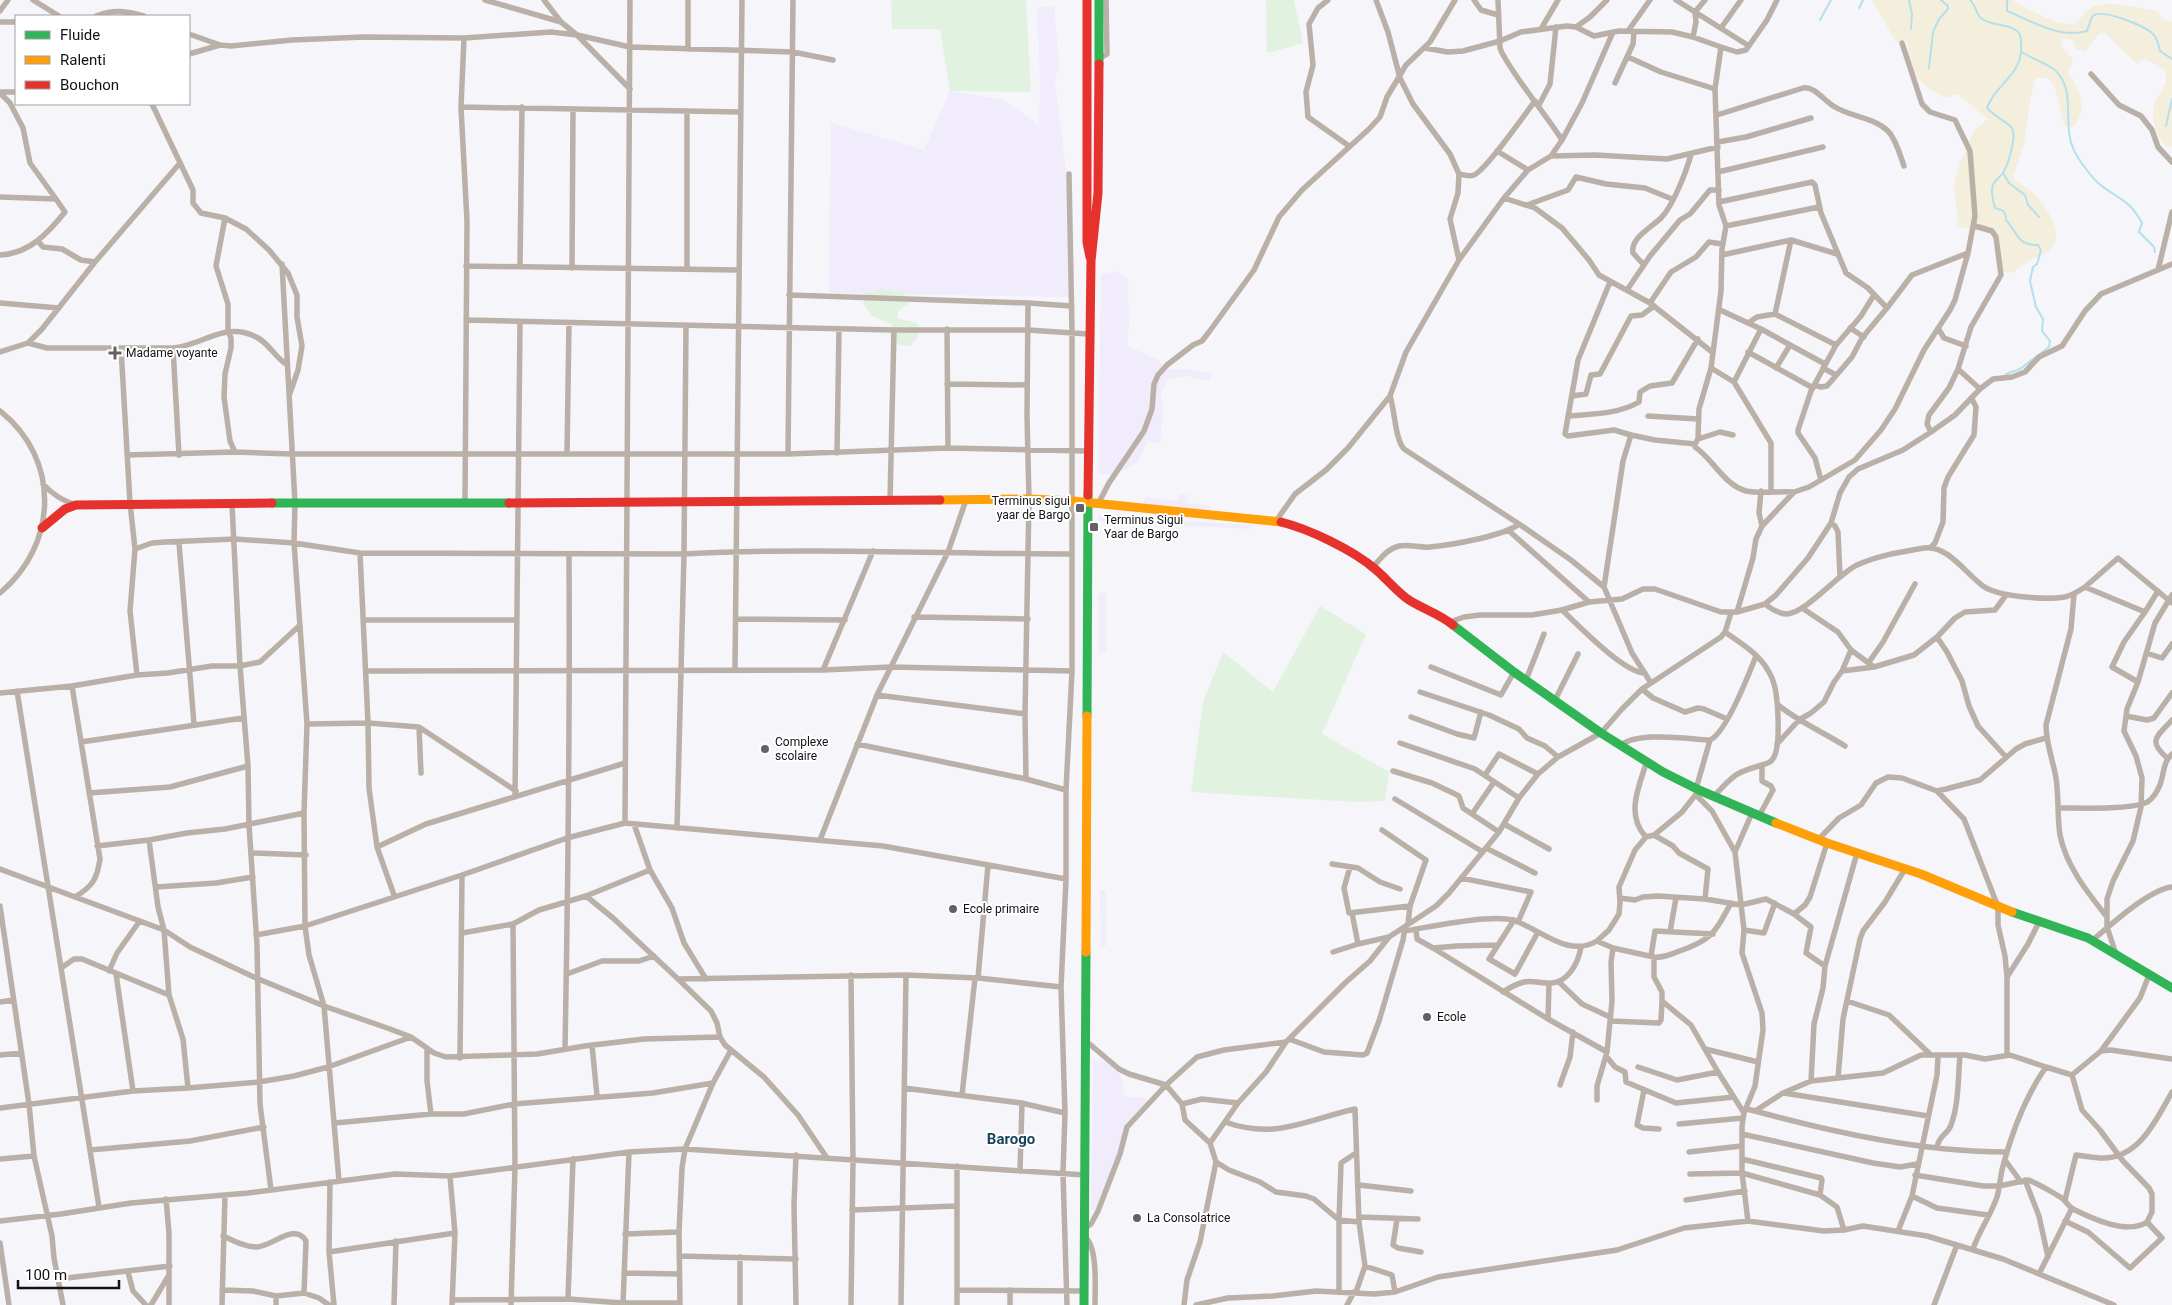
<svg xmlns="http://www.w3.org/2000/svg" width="2172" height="1305" viewBox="0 0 2172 1305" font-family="Roboto,sans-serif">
<rect width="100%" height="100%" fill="#f5f5fa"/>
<!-- commercial -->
<path fill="#f1ecfb" d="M1054,6L1059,65L1055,81L1067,176L1068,297L829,293L831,123L924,150L950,91L1002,99L1039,125L1040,80L1037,8Z
M1117,271L1128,280L1129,324L1127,346L1157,359L1167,370L1192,369L1212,374L1209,381L1186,376L1167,379L1161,394L1163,410L1160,444L1148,441L1137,463L1114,475L1098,474L1101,274Z
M1179,494L1188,495L1187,503L1210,505V513L1164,510L1143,503L1145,497L1177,501Z
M1099,516L1252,525V529L1106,522L1098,520Z
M1099,593H1106V653H1099Z
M1100,890H1106V946H1101Z
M1093,1061H1110L1119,1069L1125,1097H1143L1149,1102L1142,1111L1128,1132L1098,1211L1091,1210Z"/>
<!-- green -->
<path fill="#e2f2e1" d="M891,0H1026L1031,92L950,91L940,29H892Z
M1266,0H1294L1303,43L1267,53Z
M882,289L904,293L909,304L899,310L897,318C905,321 911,320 919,324L918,336L911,346L899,345L889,337L892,324L872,316L863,303L866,293Z
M1320,606L1366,634L1322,734L1389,772L1385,801L1356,802L1191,792L1203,702L1223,652L1273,692Z"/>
<!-- sand -->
<path fill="#f4efdd" d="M1872,0H2015L2014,2C2030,9 2054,25 2072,24C2079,24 2085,10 2092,7C2111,0 2138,8 2158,11L2162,19L2172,22V147C2165,147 2161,142 2158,135C2154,125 2150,111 2156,100C2162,90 2167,85 2166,71L2156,64L2143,59L2137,64L2105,33H2100L2085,51L2076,49L2073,40L2062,38L2061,45L2073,60L2068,73C2080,89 2089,110 2073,127L2064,125L2054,85L2047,78H2035L2029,107L2024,145L2013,178C2019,183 2026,187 2032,192C2044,204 2066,232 2051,249C2046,256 2034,257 2027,262C2022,265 2017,269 2012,273L2003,272L1998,236L1958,226L1954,186L1959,166L1974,131L1988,119C1976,111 1968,100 1956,94L1947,98C1913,83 1914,74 1906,40L1896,42Z"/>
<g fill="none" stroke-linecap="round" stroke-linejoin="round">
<!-- stream -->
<path stroke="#b4dfec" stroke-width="2" d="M1909,0L1912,15L1911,29
M1970,0C1976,5 1976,15 1982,19C1992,26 2011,24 2018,32C2022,36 2021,41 2021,46C2023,75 1995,84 1987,108C1993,115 2008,123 2012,128C2017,136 2008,165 2003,173C2000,177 1995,180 1993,185C1990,191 1993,201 1995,208C2003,210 2006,211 2006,220C2019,234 2016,245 2038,245L2041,250L2037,264L2033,267L2030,281L2036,307L2043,319L2042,331L2050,341L2049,347L2020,369L2006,374
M2007,0V11C2032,21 2059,39 2087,31C2089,27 2090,19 2093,16C2101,8 2145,26 2152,33C2158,38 2158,44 2160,51L2172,59
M1859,8L1863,0
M1820,20L1831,0
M2022,52C2031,58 2047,64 2055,70C2077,91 2062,123 2073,148C2077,158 2089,174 2097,182C2116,199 2128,197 2142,223L2139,232L2154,247L2155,252
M1929,68L1933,32L1939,19L1948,9V6L1941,0
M2166,126L2172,99
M2003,173L2009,183L2025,195L2028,205L2039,217"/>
<!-- street -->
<path stroke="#bab0a8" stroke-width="5.5" d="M33,0L59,16
M485,0L561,22
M544,0L561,22L577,35L630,89
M688,0V49
M1328,0L1318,8L1309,24L1313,65L1306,92L1308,117L1349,146
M1376,0L1388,32L1400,78L1413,104L1450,154L1459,174L1458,193L1450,219L1459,260
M1474,0L1481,10L1498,15
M1498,0L1500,48L1502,53C1519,84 1543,110 1562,140
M1676,0L1749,46
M0,11L8,0
M96,16C113,9 127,11 144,16
M0,22H16
M1576,27L1590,17L1607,0
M1721,28L1741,0
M1541,29L1558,0
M1628,31L1650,0
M189,34L220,45L231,46L292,40L364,37L464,38L551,32L577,35L630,47L793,52L833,60
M1693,37L1696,22L1695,12L1705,0
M464,38L461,107L467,221L465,503
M1721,47L1737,52L1746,50L1767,20L1777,0
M1425,48L1448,52L1463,51L1500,41L1521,32L1567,26L1576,27L1594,36L1619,31L1672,32L1693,37L1721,47L1715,89L1719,205L1726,226L1722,249L1721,291L1711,368L1699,409L1698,439L1695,444L1655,440L1631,435L1623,461L1604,587
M189,54L220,45
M1628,57L1661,72L1715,89
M1098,59L1107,54L1106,0
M2091,74L2119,105L2141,116L2152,130L2158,147L2172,162
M1615,83L1633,44L1634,32
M0,92H16
M0,93L10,103L23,128L30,163L56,199
M152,104L193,190V203L201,213L225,218L246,229L269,250L288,273L297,295V317L302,346L298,370L290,393
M1539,105L1550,84L1556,27
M461,107L740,112
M1717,115L1803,88C1815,86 1825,102 1835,107C1851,117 1873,117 1888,131C1896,139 1900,155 1904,166
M1718,142L1746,137L1811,118
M1497,151L1528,170
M1551,156L1595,155L1667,159L1718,147
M1718,172L1823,147
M1459,174C1464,175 1469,177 1474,175C1487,169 1524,115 1535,101
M0,197L56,199L65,212C48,233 29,254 0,255
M1504,198L1535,208L1562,228L1589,260L1599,275L1650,303L1712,352
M1719,202L1812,182L1815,185L1821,213L1846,273L1868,288L1887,308L1912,275L1968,253
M1527,205L1568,190L1576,177L1606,184L1645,188L1672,199
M225,218L216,266L228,304V331L231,338V348L225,374L224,397L230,441L235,452
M1726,226L1819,207
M1975,226L1992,231L1996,237L2001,275L1971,327L1958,369L1980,389
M38,241L43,247L62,249L81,260L95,262
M1722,255L1791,240L1837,254
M282,264L295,503L294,543L307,724L304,813L305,926L309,955L324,1006L339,1181
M1643,264L1633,253C1630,238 1652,227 1661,218C1673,206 1687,170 1691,154
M466,266L738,270
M520,267L522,107
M572,268L573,109
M687,269V111
M2158,270L2172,212
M1610,282L1578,360L1565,434L1568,436L1614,430L1631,435
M1627,290L1650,256L1680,220L1690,214L1710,190H1719
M789,295L1028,303L1072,306
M0,303L59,308
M1650,303L1671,272L1696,257L1709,242L1722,244
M1720,310L1761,329L1734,382L1771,443V491
M1775,314L1791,240
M466,320L894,330H1028L1088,334
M1748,323L1757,317L1775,314L1836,345L1861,316L1874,295
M1850,328L1864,337
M1938,328L1944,338L1966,346
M947,329L948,448
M1761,329L1825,364
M28,343L47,348H173C204,345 226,320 258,338C269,344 275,357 286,364
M121,348L130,503L135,549L152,543L165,542L235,539L294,543L360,553L684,554C813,547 943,554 1072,554
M173,348L179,455
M0,352L28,343L42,329L95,262L180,163
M1748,352L1813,388
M1711,368L1734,382
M1776,368L1790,345
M1823,368L1836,375
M947,384L1027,385
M1814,385L1821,387L1827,386L1852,357L1862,338L1887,308
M1390,396C1395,411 1395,439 1404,449L1519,524
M1572,396L1586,394L1591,375L1600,374L1631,316L1642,315L1654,306
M0,411C61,459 58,545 0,593
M1568,416C1592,414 1619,414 1639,402L1640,392L1650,386L1672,383L1698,339
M1648,416L1698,419
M1931,432L1927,424L1929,415L1949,388L1958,369
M1698,439L1720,432L1733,435
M1695,444V447C1713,459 1724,485 1746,491C1760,494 1778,491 1794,492
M837,453L839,329
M567,454L569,323
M788,454L793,0
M127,455L235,452L292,454H788L948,448L1088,451
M1821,480L1815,458L1798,433V430L1811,391L1836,345
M43,484C53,495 62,500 76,505
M1761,491L1759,513L1762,526
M890,501L894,330
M232,504L240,666L248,766L249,825L257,945L260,1104L271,1190
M1098,504L1109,483L1144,431L1152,409L1154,384L1158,375L1167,365L1193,345L1202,341L1209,332L1254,270L1279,217L1302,190L1369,129L1380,117L1387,97L1406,65L1430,42L1455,0
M1276,521L1295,494L1326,470L1348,448L1390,396L1406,352L1459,260L1504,198L1528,170L1551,156L1562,140L1582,103L1613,32
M1831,523L1835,526L1838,532L1840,576
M1508,530L1589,602
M179,543L194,724
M1931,547L1935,543L1943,522L1944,488L1948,477L1974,435L1976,407L1972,399
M135,549L130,611L137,675
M360,553L368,723L369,788L377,847L394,895
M1373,567C1381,558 1387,549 1399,546C1409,544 1420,548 1430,547C1451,545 1504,536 1519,524L1571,560L1604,587L1632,653L1651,683
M2085,587L2118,558L2172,603
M2074,594L2071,629L2046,725C2046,744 2053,760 2056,778C2059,797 2057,816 2060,835C2066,866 2088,893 2107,917
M1765,604C1771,609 1778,613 1786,614C1805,614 1838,574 1857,565C1879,555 1901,552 1924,548C1947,544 1966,574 1983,586C1998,597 2046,600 2065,597C2073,595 2079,591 2085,587L2145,612L2158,591
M1802,608L1838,632L1851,650L1874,667
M1562,610C1578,625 1624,673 1645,673
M1737,612L1753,558L1756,539L1762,526L1794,492L1809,487L1855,460L1881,430L1895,409L1924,350L1950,310L1955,300L1968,253L1975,216L1970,151L1955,120L1930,112L1922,104L1902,43
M914,617L1028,619
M736,619L845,620
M363,620H517
M1450,622L1464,617L1480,615H1532L1562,610L1589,602L1622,599L1643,589H1655L1721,612H1737L1765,604L1776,595L1808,558L1831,523L1840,493L1849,477L1858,469L1903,450L1931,432L1955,415L1980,389L1993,379L2012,377L2025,372L2039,357L2062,346L2085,311L2101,294L2172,264
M1725,632C1739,642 1756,652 1766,667C1768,671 1772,676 1773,681C1778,694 1782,750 1772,760C1770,763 1765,764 1762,765V781L1771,786L1773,790L1759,816
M1937,637L1947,652L1962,681L1969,706L1978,726L2006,757
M2146,653L2162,658L2172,644
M1869,662L1883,642L1915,584
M1431,667L1501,695L1514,672
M735,669L742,0
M823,670L873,551
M366,671L823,670L891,667L1072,671
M1842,671L1851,650
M1526,680L1544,634
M2138,682L2112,667L2124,642L2145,612
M72,686L100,859C97,879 93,886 75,897
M1642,689L1653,698L1685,712L1698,708L1704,709L1727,719
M17,691L99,1207
M1420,692L1489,715L1519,729L1527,738L1545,746L1558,757
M0,693L72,686L137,675L168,673L212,666H240L260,662L299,626
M877,695L1025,714
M1555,700L1578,654
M1778,705C1799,722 1823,732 1845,746
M2126,716L2147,720L2154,718L2172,693
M1411,717L1457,734L1474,738L1481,712
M307,724L368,723L419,727L516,791
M419,727L421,773
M81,742L243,718
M1400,743L1475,769L1519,798
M857,744L1026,779L1066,790
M1777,744L1799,720L1811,713L1824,702L1834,682L1842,671L1874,667L1914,655L1937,637L1955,618L1965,612L1995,610L2006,595
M1620,746C1636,731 1688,739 1710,740C1726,733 1749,674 1756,656
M2167,758C2147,740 2157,737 2172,720
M1393,771L1432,783L1455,794L1459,796L1463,808L1499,832
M1485,775L1499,754L1538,774
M1026,779L1025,714L1029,499L1027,416L1028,303
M1696,789L1710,740
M1937,791L1964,819L1998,907V925L2005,956L2007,977V1055
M89,793L170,787L248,766
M1696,795L1712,811L1735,852L1744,930L1742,953L1762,1013L1763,1030L1755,1086L1744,1113L1742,1126V1173L1748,1221
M1714,796C1734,775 1734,773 1762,765
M515,797L520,322
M1395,799L1483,852
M2059,808C2080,808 2126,810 2145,803C2151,801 2155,795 2158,789C2165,777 2161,764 2172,754
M1472,814L1494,782
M625,823L630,0
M634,824L650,870L672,908L684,943L706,979
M1504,824L1549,849
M677,828L684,554L686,325
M1382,830L1426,860L1410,906L1408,924
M1654,835L1673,846L1679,853L1708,869L1705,899
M1646,837C1625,815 1639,786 1647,761
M149,840L158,907L164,930L169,995L183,1039L188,1088
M820,840L877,695L948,552L966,500
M1818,840L1839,818L1861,805L1876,783L1888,777L1902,778L1937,791L1946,789L1980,780L2016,749L2025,744L2046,738
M97,846L149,840L187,833L225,829L304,813
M377,847L426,824L625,763
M1486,848L1535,873
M1735,852L1752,813
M251,853L306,855
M1332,864L1358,868L1380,882L1400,889
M1350,867L1344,888L1349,913L1410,906
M0,869L164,930L190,947L256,978L324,1006L390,1029L411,1037L434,1053L446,1057L537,1054L585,1046L644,1039L720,1037
M1461,878L1531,892L1518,922
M156,887L216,883L253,877
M586,896L613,918L678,979L906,975L978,978L1061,987
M1620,898L1635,900L1643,897L1658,896L1705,899L1741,905L1766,899L1794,914L1811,927L1806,953L1825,966
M0,906L29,1104L34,1156L52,1236L54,1258L63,1305
M1352,913L1358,944
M1794,914L1805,905L1810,897L1827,843
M1514,920L1489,959L1515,974L1538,932
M1416,930L1417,939L1433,948L1457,946L1498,945
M1744,930L1764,933L1775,903
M1405,931C1428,927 1495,913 1515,921C1542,930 1568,958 1597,941L1613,948L1654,957V977L1662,992V1001L1691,1025L1718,1072L1744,1113
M1670,932L1676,898
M462,933L513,924L539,910L586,896L650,870
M256,935L305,926L462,875L567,838L625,823L883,846L1066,879
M2093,940C2110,925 2150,889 2172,887
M1597,941L1609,930L1619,914L1620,903L1619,887L1635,850L1646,837L1654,835L1682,812L1697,793
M1433,948L1548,1019
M1333,952L1358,944L1389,937
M2116,954L2107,927V899L2113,881L2133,841L2141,807L2142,778L2136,756L2124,731L2127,709L2138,682L2155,623L2172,595
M1651,956L1655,931L1713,934
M1654,957C1663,958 1669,955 1677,952C1712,940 1714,934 1731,903
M61,968L74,959H82L169,995
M109,971L117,953L139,922
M116,974L133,1091
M567,974L602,961H639L654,956
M851,975L853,1160L851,1305
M2007,977L2028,944L2039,922
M978,978L988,865
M678,979L711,1011L717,1023L720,1037L725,1045L764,1077L798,1115L827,1158
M1559,982L1582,1004L1610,1017
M1549,984L1548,1019L1607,1052
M1503,992C1509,988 1516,984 1524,982C1531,980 1540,983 1547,983C1567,985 1578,964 1581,947
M1847,1001L1889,1015L1931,1055
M0,1002L13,1000
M1611,1021L1659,1023L1661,1020L1662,1001
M1289,1039L1324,1052L1363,1055L1367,1053L1379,1021L1403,940L1405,927
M1086,1041L1119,1069L1129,1074L1166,1085L1182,1104L1185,1120L1210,1143L1216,1162L1200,1242L1187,1280L1184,1305
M592,1045L597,1096
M427,1049V1081L431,1114
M565,1049C568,883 570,719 569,554
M1705,1049L1758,1062
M2101,1051L2140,998L2149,975
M0,1055L22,1053
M1606,1056L1615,1067L1625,1072L1626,1082L1676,1103L1734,1097
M460,1058L462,875
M1638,1067L1677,1080L1718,1072
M2072,1075L2082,1110L2100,1130L2123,1161L2149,1188L2152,1194V1212L2147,1222
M1838,1078L1843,1019L1860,939L1863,931L1885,902L1905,869
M1811,1081L1814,1024L1823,988L1825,966L1857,853
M1560,1085L1570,1057L1573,1032
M904,1088L1021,1103L1065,1113
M1644,1090L1637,1125L1643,1128L1659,1129
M1784,1093L1928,1116
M962,1095L975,978
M1597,1100V1086L1607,1052L1612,1001L1611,962L1613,948
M1182,1104L1202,1099L1238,1103L1266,1072L1286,1042
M0,1108L133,1091L188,1088L259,1082L294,1076L328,1067L411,1037
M1747,1109L1755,1111L1783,1093L1811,1081L1883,1073L1921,1055H1965L1985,1059L2010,1055L2046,1067
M1755,1111C1836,1133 1923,1152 2007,1152
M1225,1122C1276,1140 1306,1120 1355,1109L1359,1222L1365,1266L1356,1292
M335,1123L431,1114H464L514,1104L653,1093L713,1083
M1679,1124L1743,1118
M1742,1134L1873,1163L1900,1167L1917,1164
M1210,1143L1238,1103
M1937,1147C1940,1133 1948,1135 1951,1125C1959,1104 1958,1077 1960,1055
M90,1150L190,1141L264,1127
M1689,1152L1741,1146
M1356,1153L1341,1163L1339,1220L1359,1222
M796,1155L794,1205L796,1305
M0,1159L34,1156
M1742,1159L1821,1178L1822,1180L1820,1195L1837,1207L1844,1230
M2005,1160L2021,1182
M1216,1162L1229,1170L1260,1182L1276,1192L1306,1196L1314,1199L1339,1220V1291
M1020,1171L1022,1103
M1690,1174L1742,1173L1820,1195
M1915,1175L1983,1186H1999L2028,1180C2033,1181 2062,1197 2065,1201C2068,1204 2069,1207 2073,1209C2093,1219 2127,1235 2147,1222L2162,1238L2130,1268L2088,1232L2065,1221
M450,1176L455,1233L452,1305
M2025,1180L2039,1216L2048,1257
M330,1182L329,1252L334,1305
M1359,1185L1411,1191
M1912,1196L1937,1208L1988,1215
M166,1199L169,1233V1305
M1686,1200L1745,1191
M2065,1200L2076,1155C2085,1156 2094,1158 2103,1158C2140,1158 2157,1118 2172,1092
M852,1210L956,1206
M1359,1217L1418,1219
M1397,1219L1393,1245L1398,1248L1421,1252
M0,1221L61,1214L131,1203L248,1193L395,1174L450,1176L629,1152L685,1149L1085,1175
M1085,1228L1091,1224L1098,1211L1120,1154L1127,1127L1166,1085L1197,1057L1224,1050L1286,1042L1345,983L1370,961L1389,937L1436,906L1449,893L1499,832L1519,798L1538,774L1558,757L1601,733L1622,709L1642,689L1721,637L1725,632L1731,613
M1898,1231L1912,1196L1937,1075L1938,1056
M625,1234L679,1232
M223,1236C234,1241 245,1247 257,1247C273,1246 295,1222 306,1241L304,1293
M1085,1237C1098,1247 1095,1289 1095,1305
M0,1243L9,1305
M1973,1249C1979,1231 1991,1215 1997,1197C2000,1187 2000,1176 2003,1166C2012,1132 2025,1097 2046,1067L2072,1075L2101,1051L2111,1050L2172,1059
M329,1252L455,1233
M679,1256L796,1259
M1365,1266L1392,1275L1395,1292
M128,1272L133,1291L146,1305
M624,1273L679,1274
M2039,1274L2072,1208
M58,1279L170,1266
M222,1290L253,1291L276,1296L304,1293L319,1298L329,1305
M957,1290L1084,1291
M568,1299L573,1159
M452,1300L568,1299L623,1303H680
M623,1304L629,1152
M151,1305L169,1275
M222,1305L225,1195
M276,1305V1296
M394,1305L396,1241
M511,1305L515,1167L513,924
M680,1305L679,1232L682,1168L685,1149L713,1083L731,1050
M740,1305V1257
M901,1305L906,975
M957,1305V1166
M1010,1305V1290
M1067,1305L1063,1173L1065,1113L1061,987L1066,879V790L1072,671V332L1069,174
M1196,1305L1228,1298L1273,1296L1316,1291L1374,1294L1395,1292L1438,1277L1617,1250L1684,1228L1748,1221L1824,1231L1844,1230L1863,1226L1927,1236L2003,1259L2114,1305
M1347,1305L1354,1292
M1934,1305L1957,1245"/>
<!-- fast -->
<path stroke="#30b455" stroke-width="9" d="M1099,64V0
M272,503H509
M1453,625L1514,672L1601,733L1663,772L1699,790L1776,823
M1087,716L1088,495
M2012,912L2088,938L2172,988
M1084,1305L1086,952"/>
<!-- slow -->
<path stroke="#ff9f0a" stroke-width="9" d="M940,500L1029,499L1073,501L1281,522
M1776,823L1827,843L1921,874L2012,912
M1086,952L1087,716"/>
<!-- jam -->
<path stroke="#e5322d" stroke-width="9" d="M1087,0V242L1090,257
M1088,495L1091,261L1098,193L1099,64
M509,503L940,500
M1281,522C1309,529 1353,550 1375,569C1386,578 1397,592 1409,600C1423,609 1440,614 1453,625
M42,528L65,509L76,505L272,503"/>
</g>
<!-- markers -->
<g fill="#626166" stroke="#fff" stroke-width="2">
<path d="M112.5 345.5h5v5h5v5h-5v5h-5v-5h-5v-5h5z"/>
<rect x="1075" y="503" width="10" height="10" rx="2.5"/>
<rect x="1089" y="522" width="10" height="10" rx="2.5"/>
<circle cx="765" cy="749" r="5"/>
<circle cx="953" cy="909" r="5"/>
<circle cx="1427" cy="1017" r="5"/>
<circle cx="1137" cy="1218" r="5"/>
</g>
<g text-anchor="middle" stroke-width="4" stroke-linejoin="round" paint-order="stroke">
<!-- poi labels -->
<g font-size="12" fill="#131216" stroke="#fff" text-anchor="start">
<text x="126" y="357">Madame voyante</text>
<text x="1070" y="505" text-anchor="end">Terminus sigui<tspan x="1070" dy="14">yaar de Bargo</tspan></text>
<text x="1104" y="524">Terminus Sigui<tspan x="1104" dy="14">Yaar de Bargo</tspan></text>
<text x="775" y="746">Complexe<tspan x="775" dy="14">scolaire</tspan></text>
<text x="963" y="913">Ecole primaire</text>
<text x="1437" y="1021">Ecole</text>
<text x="1147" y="1222">La Consolatrice</text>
</g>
<!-- quarter labels -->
<g font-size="15" font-weight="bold" fill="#19455a" stroke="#fff">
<text x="1011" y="1144">Barogo</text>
</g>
</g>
<!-- legend -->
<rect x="15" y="15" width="175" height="90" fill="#ffffff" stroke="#a1a0a2"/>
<rect x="25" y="31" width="25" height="8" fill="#30b455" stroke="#a1a0a2"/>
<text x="60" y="40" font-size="15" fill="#131216">Fluide</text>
<rect x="25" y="56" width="25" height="8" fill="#ff9f0a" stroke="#a1a0a2"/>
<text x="60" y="65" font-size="15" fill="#131216">Ralenti</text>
<rect x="25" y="81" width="25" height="8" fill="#e5322d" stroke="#a1a0a2"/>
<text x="60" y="90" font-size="15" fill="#131216">Bouchon</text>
<!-- scale -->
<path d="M18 1280v8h101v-8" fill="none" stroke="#131216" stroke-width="2.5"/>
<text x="25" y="1280" font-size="15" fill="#131216" stroke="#ffffff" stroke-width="4" paint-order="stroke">100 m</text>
</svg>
